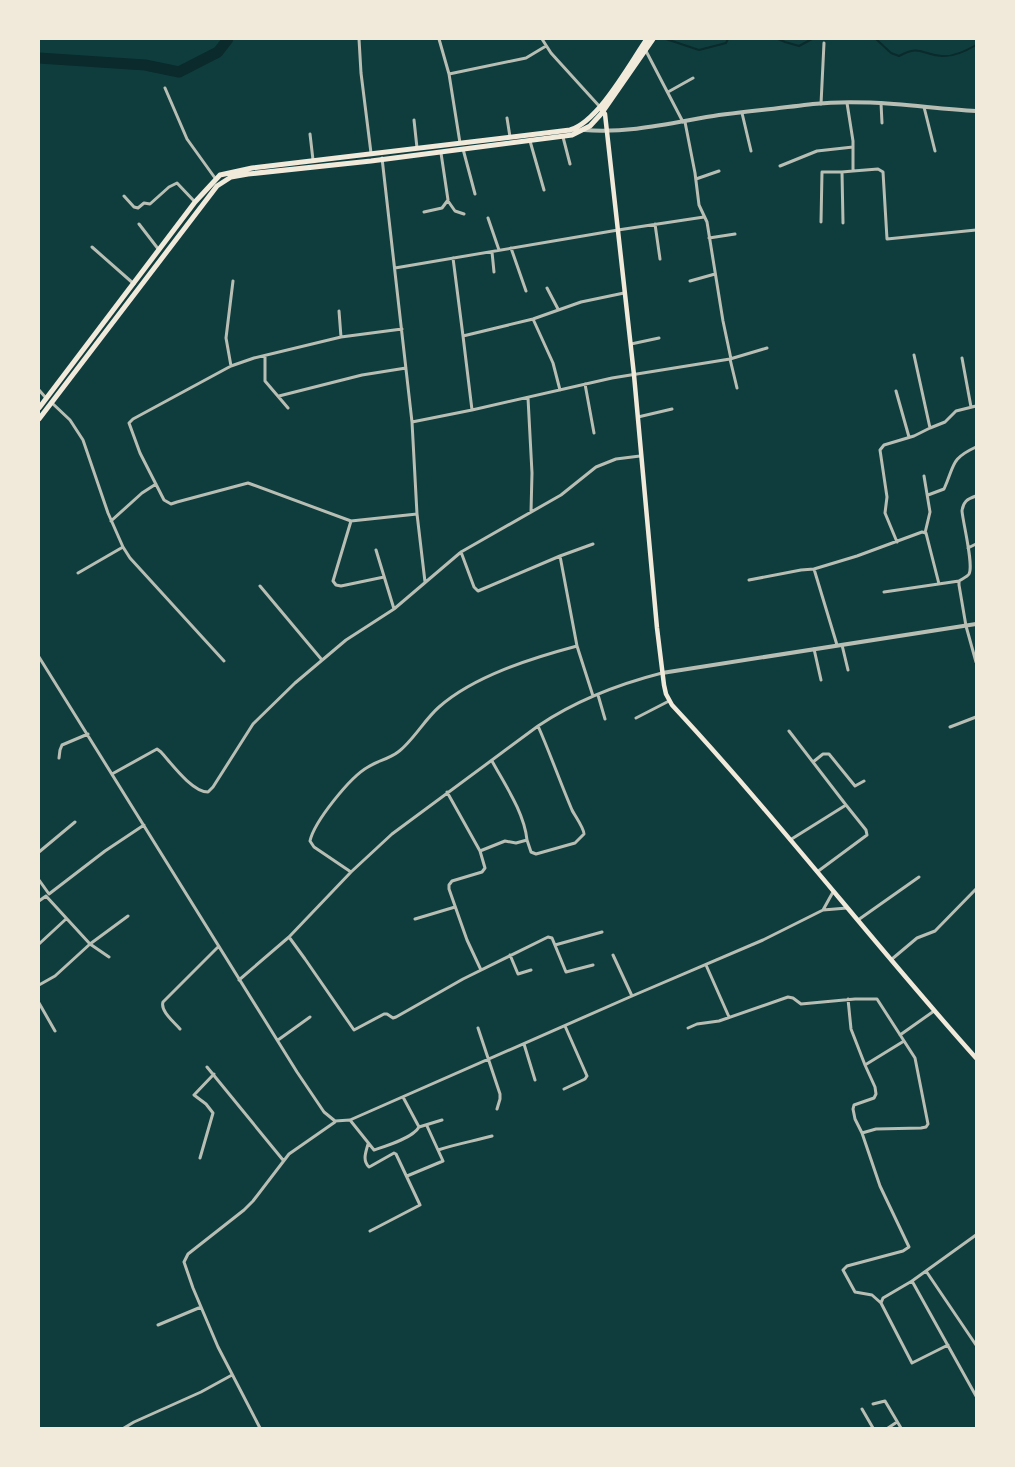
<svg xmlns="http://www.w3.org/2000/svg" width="1015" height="1467" viewBox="0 0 1015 1467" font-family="'Roboto Condensed',sans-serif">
<rect width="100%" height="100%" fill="#0f3d3e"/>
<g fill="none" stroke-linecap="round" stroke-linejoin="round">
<!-- stream -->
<path stroke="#0a2a2b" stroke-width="2" d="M666,39L699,50L726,43L728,39
M778,39L785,42L799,46L812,39
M876,39L891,53L899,56C921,44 921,55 942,56C954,57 966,51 976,45"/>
<!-- river -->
<path stroke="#0a2a2b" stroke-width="11" d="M39,58L145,65L179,72L218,52L228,39"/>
<!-- minor -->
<path stroke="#b8beb3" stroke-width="3" d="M359,39L361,73L371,153
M439,39L449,74L460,143
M542,39L551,53L600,107
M646,51L683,122
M449,74L526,58L546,46
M165,88L187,139L215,178
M668,92L693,78
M881,103L882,123
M821,104L824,43
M924,107L935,151
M742,113L751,151
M507,118L510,137
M414,120L417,148
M685,122L695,173L699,205L707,222L723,321L731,359
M310,134L313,160
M563,137L570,164
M530,141L544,190
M463,149L475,194
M382,158L412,422L472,410L612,378L730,359L767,348
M780,166L817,151L853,147
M853,171L878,169L883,172L887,239L976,230
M696,179L719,171
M124,196L134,207L138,208L144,203L150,204L169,187L177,183L195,202
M448,201L455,211L464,214
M424,212L442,208L448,200L441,153
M488,218L499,250
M821,222L822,172H842
M843,223L842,172L853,171V141L847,103
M139,224L159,250
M655,224L660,259
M709,238L735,234
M92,247L134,284
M511,248L526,291
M492,252L494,272
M453,258L463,336L533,319L581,302L624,293
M395,268L618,230L704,217
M690,281L715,274
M547,288L558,309
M339,311L341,337
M533,319L553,363L560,390
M402,329L341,337L254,358L231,366L133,419L129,423L140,453L164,500L171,504L177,502L248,483L351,521L417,514
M463,336L472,410
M631,344L659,338
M914,355L930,428L945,422L956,411L976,406
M265,356V381L288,408
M962,358L971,407
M730,359L737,388
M231,366L226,338L233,281
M585,384L594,433
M39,390L46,398
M896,391L909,437
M279,396L362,375L406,368
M528,398L532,473L531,512
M52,403L70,420L83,440L108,513L123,547L130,558L224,661
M638,417L672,409
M412,422L417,514L425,582
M924,476L930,512L925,533
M928,495L944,489C955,465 950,459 976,447
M976,496C967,499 963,502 962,511C963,523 974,566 969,574C967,577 962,579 959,581V585L966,626L976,662
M111,521L142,493L156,484
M351,521L333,581L336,585L341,586L384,577
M897,542L885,513L887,497L880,450L884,445L914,436L930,428
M968,548L976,544
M376,550L394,609
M461,552L474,587L478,591L560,556L593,544
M560,556L577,646
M78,573L123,547
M749,580L801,570L814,569
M260,586L322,660
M884,592L959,581
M837,645L814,569L857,556L922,532L926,533L927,537L939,584
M842,645L848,670
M814,649L821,680
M39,657L297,1072L324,1112L335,1121L350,1120L632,996L763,940L823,910L847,908
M598,695L605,719
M636,718L669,701
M950,727L976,717
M789,731L846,805L790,840
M59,758L60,750L62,745L88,734
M492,761C505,785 524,812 527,840
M813,762L823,754H829L855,786L864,781
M112,774L157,749L161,752C171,763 192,792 208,792L213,787L253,724L295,683L346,640L394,609L461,552L561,495L596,467L616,459L640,456
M447,792L480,851L485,868L482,872L452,881L449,885V889L467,940L481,970
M480,851L505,841L516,843L527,840L531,852L536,854L575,843L584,834C584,828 575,816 572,810C560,782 550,753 538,726
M39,852L75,822
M351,872L314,847L310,841C314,822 350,777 368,767C377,761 389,759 398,752C412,742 425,719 439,707C474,676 532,658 577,646L593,696
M817,872L867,835L866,830L846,805
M39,880L49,894L105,851L144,825
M46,896L90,944L109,957
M39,901L46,896
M823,910L833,892
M415,919L455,907
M858,920L919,877
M289,937L305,959L354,1030L384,1014H387L393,1018L396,1017L463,979L548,937L552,938L566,972L593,965
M39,944L66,919
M555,945L602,932
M510,955L518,974L531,970
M613,955L632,996
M892,959L917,938L935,931L976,889
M706,965L729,1017
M239,980L289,937L351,872L392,834L538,726C575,701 619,684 662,673
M39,985L55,976L90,944L128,916
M848,999L851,1029L865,1065L904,1041
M39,1003L55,1031
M478,1028L500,1094V1099L497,1109
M688,1028L697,1024L719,1021L788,997L793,998L801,1004L855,999H877L915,1058L928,1124L926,1127L921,1128L876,1129L862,1133
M180,1029C174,1022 160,1011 163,1002L218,947
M900,1035L934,1011
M278,1040L310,1017
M524,1044L535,1080
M865,1065L875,1087L876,1094L874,1098L854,1105L853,1109L855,1119L862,1133L880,1186L909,1247L903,1251L847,1266L843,1270L855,1292L872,1295L881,1303L883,1298L912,1281
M207,1067L283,1160
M564,1089L585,1079L587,1076L565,1026
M350,1120L374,1150C386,1146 413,1138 419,1127L403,1097
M419,1127L442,1120
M368,1144C366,1152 362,1160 369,1167L371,1166L394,1153L396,1154L420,1205L370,1231
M438,1150C456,1144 474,1141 492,1136
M200,1158L213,1113L206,1104L194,1095L214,1074
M407,1176L443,1161L427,1126
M976,1235L912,1281L976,1396
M926,1271L976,1345
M881,1303L912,1363L948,1345
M158,1325L201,1307
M873,1404L885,1401L901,1428
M862,1409L873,1428
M124,1428L134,1422L201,1392L232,1375
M260,1428L218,1347L193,1288L184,1262L188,1254L244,1210L253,1201L289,1154L335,1122
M888,1428L897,1422"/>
<!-- tertiary -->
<path stroke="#b8beb3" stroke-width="4" d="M584,130C629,134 675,122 719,115C750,111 782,108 813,104C868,98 922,108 976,111
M662,673L976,624"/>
<!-- secondary -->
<path stroke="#f1e9da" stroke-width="4.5" d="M601,109L605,114L634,375L657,628L664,685L666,694L672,705C778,819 872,942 976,1058"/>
<!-- trunk -->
<path stroke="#f1e9da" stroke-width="5" d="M39,408L195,202L220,175L252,168L570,130C599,121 629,65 647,39
M39,419L217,186L231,177L248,174L371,161L572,135L590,126L601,114L653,39"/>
</g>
<!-- border -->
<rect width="1015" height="1467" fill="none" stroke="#f1e9da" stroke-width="80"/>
</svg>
